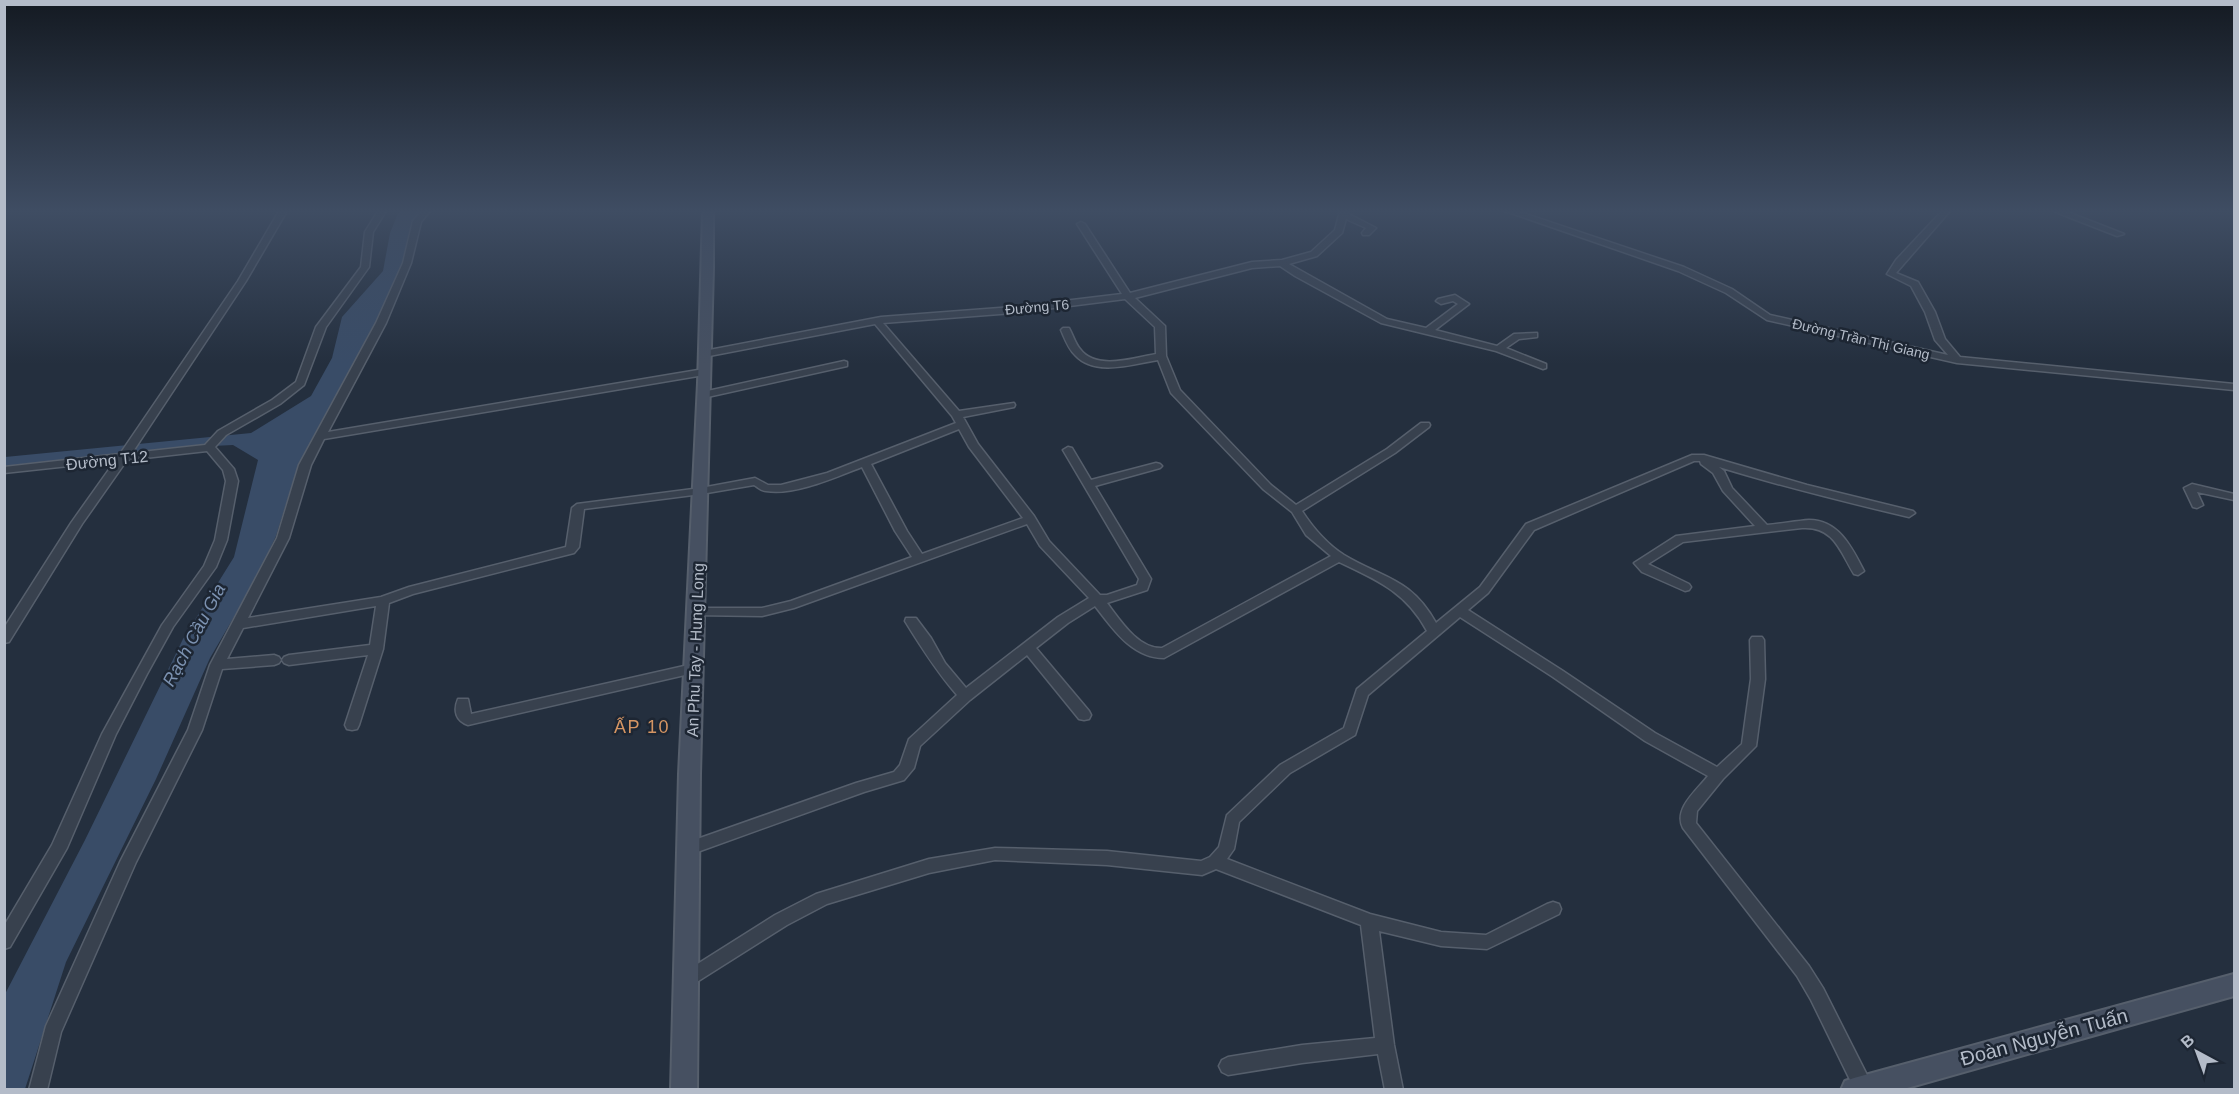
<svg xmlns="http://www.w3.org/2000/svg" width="2239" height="1094" viewBox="0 0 2239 1094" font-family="Arial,sans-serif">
<rect width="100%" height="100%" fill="#242f3e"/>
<!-- water -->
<path fill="#394c67" d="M399,211H423L412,224L401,270L389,298L295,476L276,536L255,581L210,658L156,779L66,962L25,1089H5L4,996L85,840L183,639L234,557L258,460L233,445L172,448L5,466V457L251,433L311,396L332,358L342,317L383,271L390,233Z"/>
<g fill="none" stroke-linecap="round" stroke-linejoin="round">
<!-- street casing -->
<g stroke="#565f6c" stroke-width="3">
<path id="street" d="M279,211H287L246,281L132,453L205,445L218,431L272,400L296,382L316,327L361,267L365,232L378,211H386L373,232L369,267L326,327L304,385L280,404L226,435L215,447L234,469L238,481L227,540L216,567L173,627L147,674L116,734L67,848L10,947L4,949V926L52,845L102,734L162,625L204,566L215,540L226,481L223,470L207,451L127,460L82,524L9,642L4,643V628L71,523L115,461L4,473V467L120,454L238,281Z
M422,211H430L421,222L411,263L386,323L328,432L704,369L709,372L704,375L324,439L311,465L289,538L248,618L381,597L409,587L566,547L572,508L577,504L701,488L755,478L768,485H781L827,473L956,423L952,416L875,324L704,357L699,354L704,351L881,317L1013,307L1122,294L1077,224L1081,222L1085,224L1130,293L1252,262L1282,260L1311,252L1335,230L1340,211H1348L1347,213L1376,228L1369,235H1363L1362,233L1366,228L1346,219L1342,233L1317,256L1289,264L1387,319L1426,328L1458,304L1453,301L1441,304L1436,301L1438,299L1455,295L1469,304L1435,330L1497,346L1514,334L1537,333V337L1519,339L1506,348L1546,364V368L1543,369L1496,351L1381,323L1295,276L1280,266L1252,268L1135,298L1165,326L1166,356L1180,390L1271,485L1296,505L1387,449L1421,423H1429L1430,425L1429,427L1395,453L1302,511C1313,528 1327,544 1344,555C1384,579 1411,578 1436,623L1480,587L1526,524L1692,455H1704L1807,485L1913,511L1915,513L1909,517C1845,502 1781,486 1719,467L1724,471L1732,488L1767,525C1781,524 1795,521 1809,520C1839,520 1852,548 1864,571L1858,575L1854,574C1840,551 1834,526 1802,528L1683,542L1648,564L1689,584L1691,587L1689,590L1685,591L1642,572L1634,563L1676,536L1755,526L1723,491L1713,473L1701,464L1700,461H1694L1534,530L1488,593L1468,610L1563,671L1655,733L1717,767L1742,744L1751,679L1750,640L1752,637H1762L1764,640L1765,679L1756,746L1723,779L1697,811L1696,823L1809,966L1823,988L1870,1081L1872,1087L1871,1090H1855L1811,1000L1797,976L1683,828C1673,809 1697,790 1708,776L1645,741L1553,677L1460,617L1368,695L1355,735L1290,773L1239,822L1234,849L1227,859L1370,914L1441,932L1486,935L1547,904L1553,902L1559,904L1561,909L1559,914L1487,949L1441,946L1379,931L1394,1045L1403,1090H1385L1378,1054L1302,1063L1228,1075L1222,1072L1219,1066L1222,1060L1228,1057L1302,1045L1375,1038L1361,925L1216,869L1202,875L1107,865L995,860L929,873L827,904L787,925L692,985L686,988L680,985L677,980L680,975L775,915L816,894L929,859L995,848L1107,851L1201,861L1210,857L1219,847L1227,815L1280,765L1344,728L1357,689L1427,631C1406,592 1377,580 1339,562L1164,658C1132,658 1113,629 1095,606L1068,623L1036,648L1089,711L1091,715L1089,719L1084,720L1079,719L1027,655L970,700L920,746L914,768L904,780L864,792L689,855L683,854L681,849L683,844L856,783L894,772L900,765L909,739L957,695C937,672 921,647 905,621L906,618H916L931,638L945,663L966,688L1058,617L1089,598L1040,546L1027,524L794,608L762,616L692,615L691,612L692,609L697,608H762L791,601L912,557L895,531L862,467C836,477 794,496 766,491C761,491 758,487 754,485L701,494L584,509L579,547L574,553L413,594L389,603L383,649L359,725L357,729L352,730L347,729L345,725L368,655L289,665L284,663L282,660L284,657L289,655L370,645L376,606L243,628L227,659L274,655L279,657L281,660L279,663L274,665L222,669L202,730L136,862L61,1032L47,1090H29L46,1026L120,862L188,730L210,665L277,538L299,465L376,323L403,263L413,221ZM1125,299L1155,327L1156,354C1134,358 1096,371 1080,349C1075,343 1073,335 1069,328H1063L1061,330C1065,339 1068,348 1075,355C1095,377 1133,364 1158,360L1171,393L1263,489L1292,512L1306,535L1331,556L1162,648C1138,649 1120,620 1107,603L1147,590L1151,579L1095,486L1160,468L1162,466L1160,464L1156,463L1091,480L1072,448L1068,447L1063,450L1139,579L1137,585L1107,595H1100L1049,541L1034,516L978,444L963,417L1014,407L1015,405L1014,403L959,411L883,323L1013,313ZM959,429L969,447L1023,518L922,554L907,531L871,464Z
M1505,211H1517L1684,267L1732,289L1770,315L1948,355L1935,340L1925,312L1911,286L1887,274L1896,260L1942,211H1950L1896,273L1918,282L1935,312L1945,339L1960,357L2234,384V390L1957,363L1767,320L1726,293L1678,271Z
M2053,211H2065L2124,234L2117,236Z
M844,361L847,362V366L703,398L698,395L703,392Z
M2192,484L2234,494V500L2197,492L2203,505L2197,508L2193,507L2184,488Z
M693,664L698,666L700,669L698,672L468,725C456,721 453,711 458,699H468L471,714Z"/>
</g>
<!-- secondary casing -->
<g stroke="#565f6c" stroke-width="4">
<path id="secondary" d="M703,211H713V268L700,774L697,1090H671L679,774L698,383Z
M2234,974V996L1900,1090H1841L1845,1081L1854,1078Z"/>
</g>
<!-- street -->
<use href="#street" fill="#38414e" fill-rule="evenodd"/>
<!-- secondary -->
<use href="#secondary" fill="#465061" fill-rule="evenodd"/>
</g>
<!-- sky -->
<linearGradient id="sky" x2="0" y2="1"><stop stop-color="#141a22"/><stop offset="0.58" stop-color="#3f4d63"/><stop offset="1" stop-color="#3f4d63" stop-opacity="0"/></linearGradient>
<rect width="2239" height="364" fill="url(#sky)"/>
<g text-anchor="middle" stroke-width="5" stroke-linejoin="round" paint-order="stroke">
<!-- far-street labels -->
<g font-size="14" fill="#b4bcc9" stroke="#1d2633">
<text transform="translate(1037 307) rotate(-5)" y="5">Đường T6</text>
<text transform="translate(1861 339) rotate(13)" y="5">Đường Trần Thị Giang</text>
</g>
<!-- street labels -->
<g font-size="16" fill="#b4bcc9" stroke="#1d2633">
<text transform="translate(107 460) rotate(-6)" y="6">Đường T12</text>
<text transform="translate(695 650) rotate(-88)" y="6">An Phu Tay - Hung Long</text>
</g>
<!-- water labels -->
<g font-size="18" font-style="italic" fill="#7c92b1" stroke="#1d2633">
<text transform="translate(194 635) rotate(-62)" y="6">Rạch Cầu Gia</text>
</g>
<!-- neighbourhood labels -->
<g font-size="18" letter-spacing="1.5" fill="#d59563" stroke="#1d2633">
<text x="642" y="733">ẤP 10</text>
</g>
<!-- near-street labels -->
<g font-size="20" fill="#b4bcc9" stroke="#1d2633">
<text transform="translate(2044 1037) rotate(-15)" y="7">Đoàn Nguyễn Tuấn</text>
</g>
</g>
<!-- border -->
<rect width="2239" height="1094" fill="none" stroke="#b4bcc9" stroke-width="12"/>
<!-- north arrow -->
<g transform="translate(2197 1052) rotate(319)" stroke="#1d2633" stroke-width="4.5" paint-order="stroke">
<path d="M0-4.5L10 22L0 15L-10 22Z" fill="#b4bcc9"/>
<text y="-9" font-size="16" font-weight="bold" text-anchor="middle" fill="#b4bcc9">B</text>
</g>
</svg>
